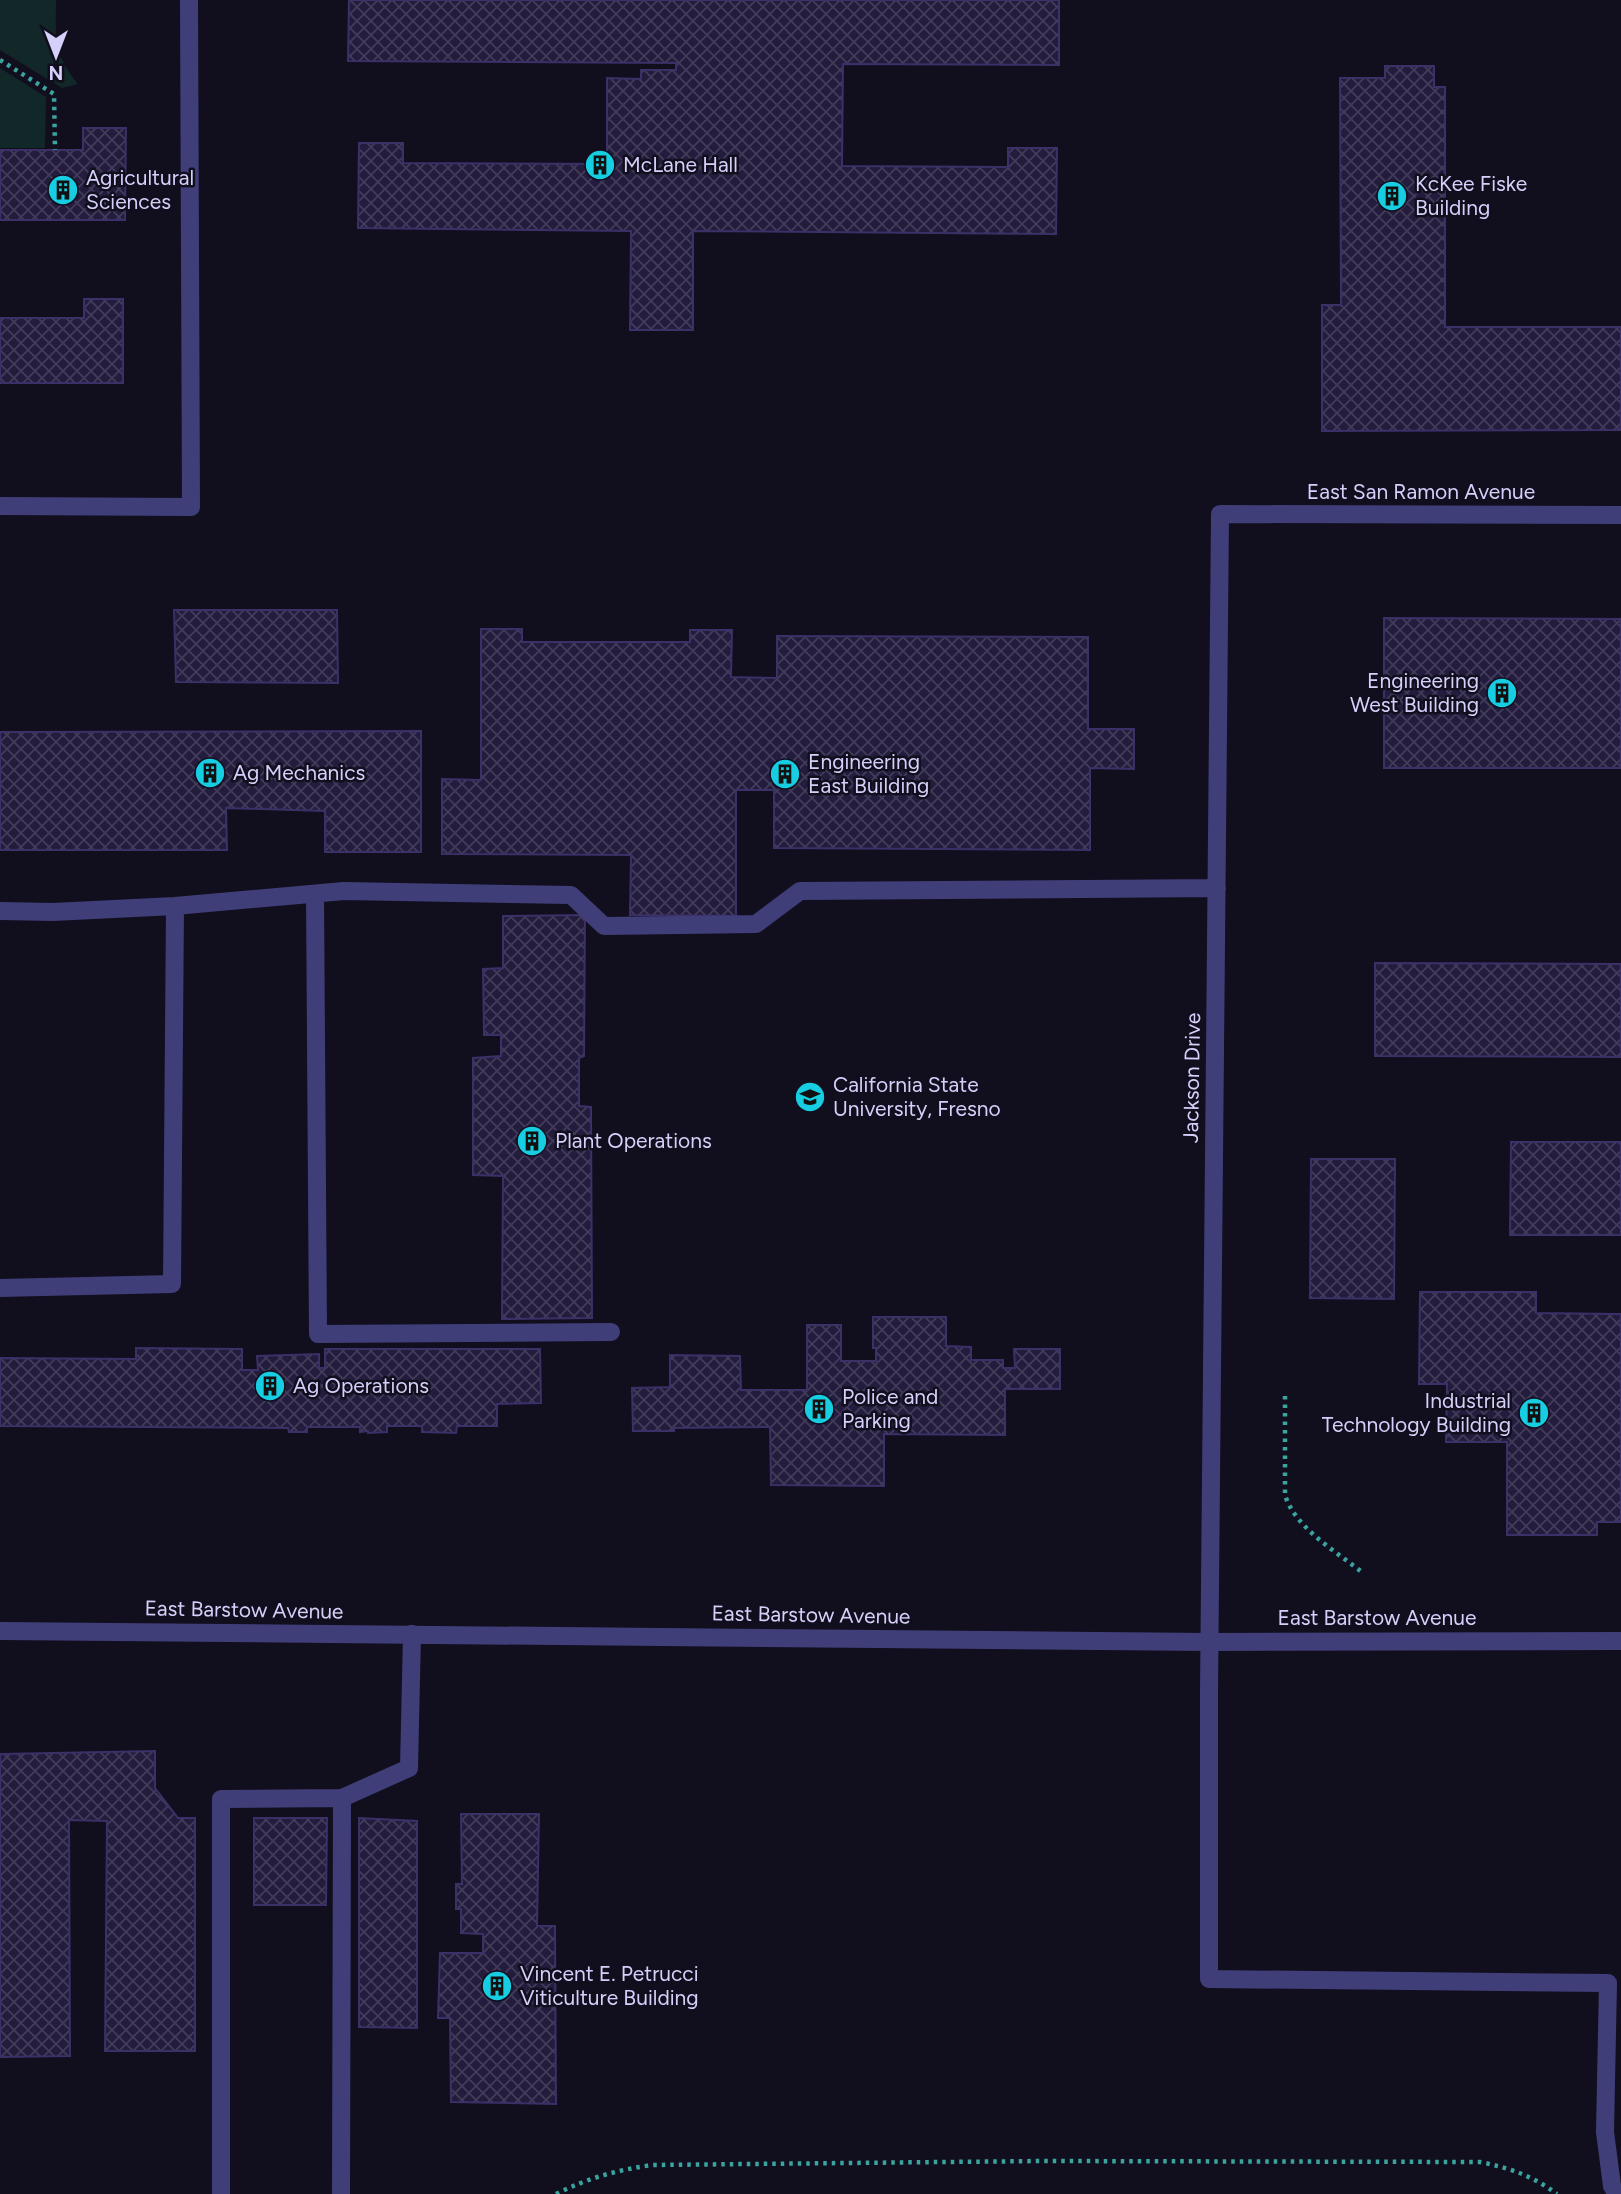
<svg xmlns="http://www.w3.org/2000/svg" width="1621" height="2194" viewBox="0 0 1621 2194" font-family="Figtree,sans-serif">
<defs>
<pattern id="building-cross-hatch" width="8" height="8" patternUnits="userSpaceOnUse" patternTransform="scale(1.75)"><rect width="8" height="8" fill="#231c3d"/><path d="M0 0l8 8M0 8l8-8" fill="none" stroke="#423c5a"/></pattern>
</defs>
<rect width="100%" height="100%" fill="#110e1e"/>
<!-- park -->
<path fill="#122727" d="M0,0H56C56,39 52,52 78,84L62,88L0,50Z
M0,68L46,97L45,148H0Z"/>
<!-- building -->
<path fill="url(#building-cross-hatch)" stroke="#3b3067" stroke-width="2" d="M349,0H1059V65L843,64L842,166L1008,167V148H1057L1056,234L693,231V330H630L631,231L358,228L359,143H403V163L607,164V78L641,79V70H676V63L348,61Z
M1385,66H1434V87H1445V327H1621V430L1322,431V305H1341L1340,78H1385Z
M83,128H126L125,220H0V150H83Z
M84,299H123V383H0V318H84Z
M174,610H337L338,683L176,682Z
M1384,618L1621,619V768H1384Z
M481,629H522V642H690V630H732L731,677L777,678V636L1088,637V729H1134V769L1090,768V850L774,848V790H736V916L630,915L631,855L442,854V779L481,780Z
M421,731V852H325V811L226,808L227,850H0V732Z
M585,915L584,1056L579,1058V1106L591,1107L592,1318L502,1319L503,1176L473,1175V1058L501,1056V1035H484L483,969L503,968V916Z
M1375,963L1621,964V1057L1375,1056Z
M1511,1142H1621V1235H1510Z
M1311,1159H1395L1394,1299L1310,1298Z
M1420,1292H1536V1313L1621,1314V1522H1597V1535H1507V1442H1446L1447,1384H1419Z
M873,1317H946V1346L971,1347V1360H1003V1368H1015L1014,1349H1060V1389H1005V1435L884,1434V1486L771,1485L770,1427L674,1428V1431H633L632,1388L670,1387V1355L740,1356L741,1390H807V1325H841V1361H876V1348H873Z
M136,1348L242,1349V1370H258L257,1356L319,1354V1368H325V1349H540L541,1403L497,1404V1426H457L456,1433L422,1432V1426H387V1432L368,1433V1431L360,1432V1427H307V1432H289L288,1428L0,1426V1358L136,1359Z
M155,1751V1788L178,1818H195V2051H105L107,1821L69,1820L70,2056L0,2057V1754Z
M461,1814H539L537,1926H555L556,2104L451,2102L450,2018H438L440,1953H483V1934L461,1933V1909H456V1884H462Z
M254,1818H327L326,1905H254Z
M359,1818L417,1821V2028L359,2027Z"/>
<g fill="none" stroke-linecap="round" stroke-linejoin="round">
<!-- path -->
<path stroke="#39a59e" stroke-width="4.5" stroke-dasharray="3.5 5" stroke-linecap="butt" d="M0,60L54,94L55,150
M1285,1396V1495C1295,1528 1337,1552 1363,1573
M556,2194C588,2178 617,2170 652,2165L1042,2161L1480,2162C1510,2168 1533,2176 1557,2194"/>
<!-- minor -->
<path stroke="#403e79" stroke-width="18" d="M0,506L191,507L189,0
M315,894L318,1334L611,1332
M0,911L53,912L175,906L344,891L571,895L604,926L756,924L800,891L1217,888
M0,1288L172,1284L175,906
M0,1631L1210,1642L1621,1641
M221,2194V1799L342,1798
M341,2194L342,1798L409,1768L412,1634
M1617,2194L1612,2186L1605,2132L1608,1983L1209,1979V1692L1220,514L1621,515"/>
</g>
<!-- icons -->
<defs>
<g id="building-disc" transform="scale(1.575)"><circle r="9.5" fill="#16cde1" stroke="#110e1e"/><path d="M-4-6H4V6H1V3H-1V6H-4ZM-2.5-4.3h1.7v1.8h-1.7ZM.8-4.3h1.7v1.8H.8ZM-2.5-1h1.7V.8h-1.7ZM.8-1h1.7V.8H.8Z" fill="#111"/></g>
<g id="university-disc" transform="scale(1.575)"><circle r="9.5" fill="#16cde1" stroke="#110e1e"/><path d="M0-5L7-2L0 1L-7-2ZM-4 1L0 2.5L4 1V4Q0 6-4 4Z" fill="#111"/></g>
</defs>
<g fill-rule="evenodd">
<use href="#building-disc" x="600" y="165"/>
<use href="#building-disc" x="63" y="190"/>
<use href="#building-disc" x="1392" y="196"/>
<use href="#building-disc" x="1502" y="693"/>
<use href="#building-disc" x="210" y="773"/>
<use href="#building-disc" x="785" y="774"/>
<use href="#university-disc" x="810" y="1097"/>
<use href="#building-disc" x="532" y="1141"/>
<use href="#building-disc" x="270" y="1386"/>
<use href="#building-disc" x="819" y="1409"/>
<use href="#building-disc" x="1534" y="1413"/>
<use href="#building-disc" x="497" y="1986"/>
</g>
<g text-anchor="middle" stroke-width="5" stroke-linejoin="round" paint-order="stroke">
<!-- poi labels -->
<g font-size="21" fill="#d4d0fa" stroke="#110e1e" text-anchor="start">
<text x="623" y="172">McLane Hall</text>
<text x="86" y="185">Agricultural<tspan x="86" dy="24">Sciences</tspan></text>
<text x="1415" y="191">KcKee Fiske<tspan x="1415" dy="24">Building</tspan></text>
<text x="1479" y="688" text-anchor="end">Engineering<tspan x="1479" dy="24">West Building</tspan></text>
<text x="808" y="769">Engineering<tspan x="808" dy="24">East Building</tspan></text>
<text x="233" y="780">Ag Mechanics</text>
<text x="833" y="1092">California State<tspan x="833" dy="24">University, Fresno</tspan></text>
<text x="555" y="1148">Plant Operations</text>
<text x="293" y="1393">Ag Operations</text>
<text x="842" y="1404">Police and<tspan x="842" dy="24">Parking</tspan></text>
<text x="1511" y="1408" text-anchor="end">Industrial<tspan x="1511" dy="24">Technology Building</tspan></text>
<text x="520" y="1981">Vincent E. Petrucci<tspan x="520" dy="24">Viticulture Building</tspan></text>
</g>
<!-- street labels -->
<g font-size="21" fill="#d4d0fa" stroke="#110e1e">
<text x="1421" y="499">East San Ramon Avenue</text>
<text transform="translate(1192 1078) rotate(-89)" y="7">Jackson Drive</text>
<text transform="translate(244 1610) rotate(1)" y="7">East Barstow Avenue</text>
<text transform="translate(811 1615) rotate(1)" y="7">East Barstow Avenue</text>
<text x="1377" y="1625">East Barstow Avenue</text>
</g>
</g>
<!-- north arrow -->
<g transform="translate(56 56) rotate(180)" stroke="#110e1e" stroke-width="5" paint-order="stroke">
<path d="M0-5L12 26L0 18L-12 26Z" fill="#d4d0fa"/>
<text y="-10" font-size="19" font-weight="bold" text-anchor="middle" fill="#d4d0fa">N</text>
</g>
</svg>
